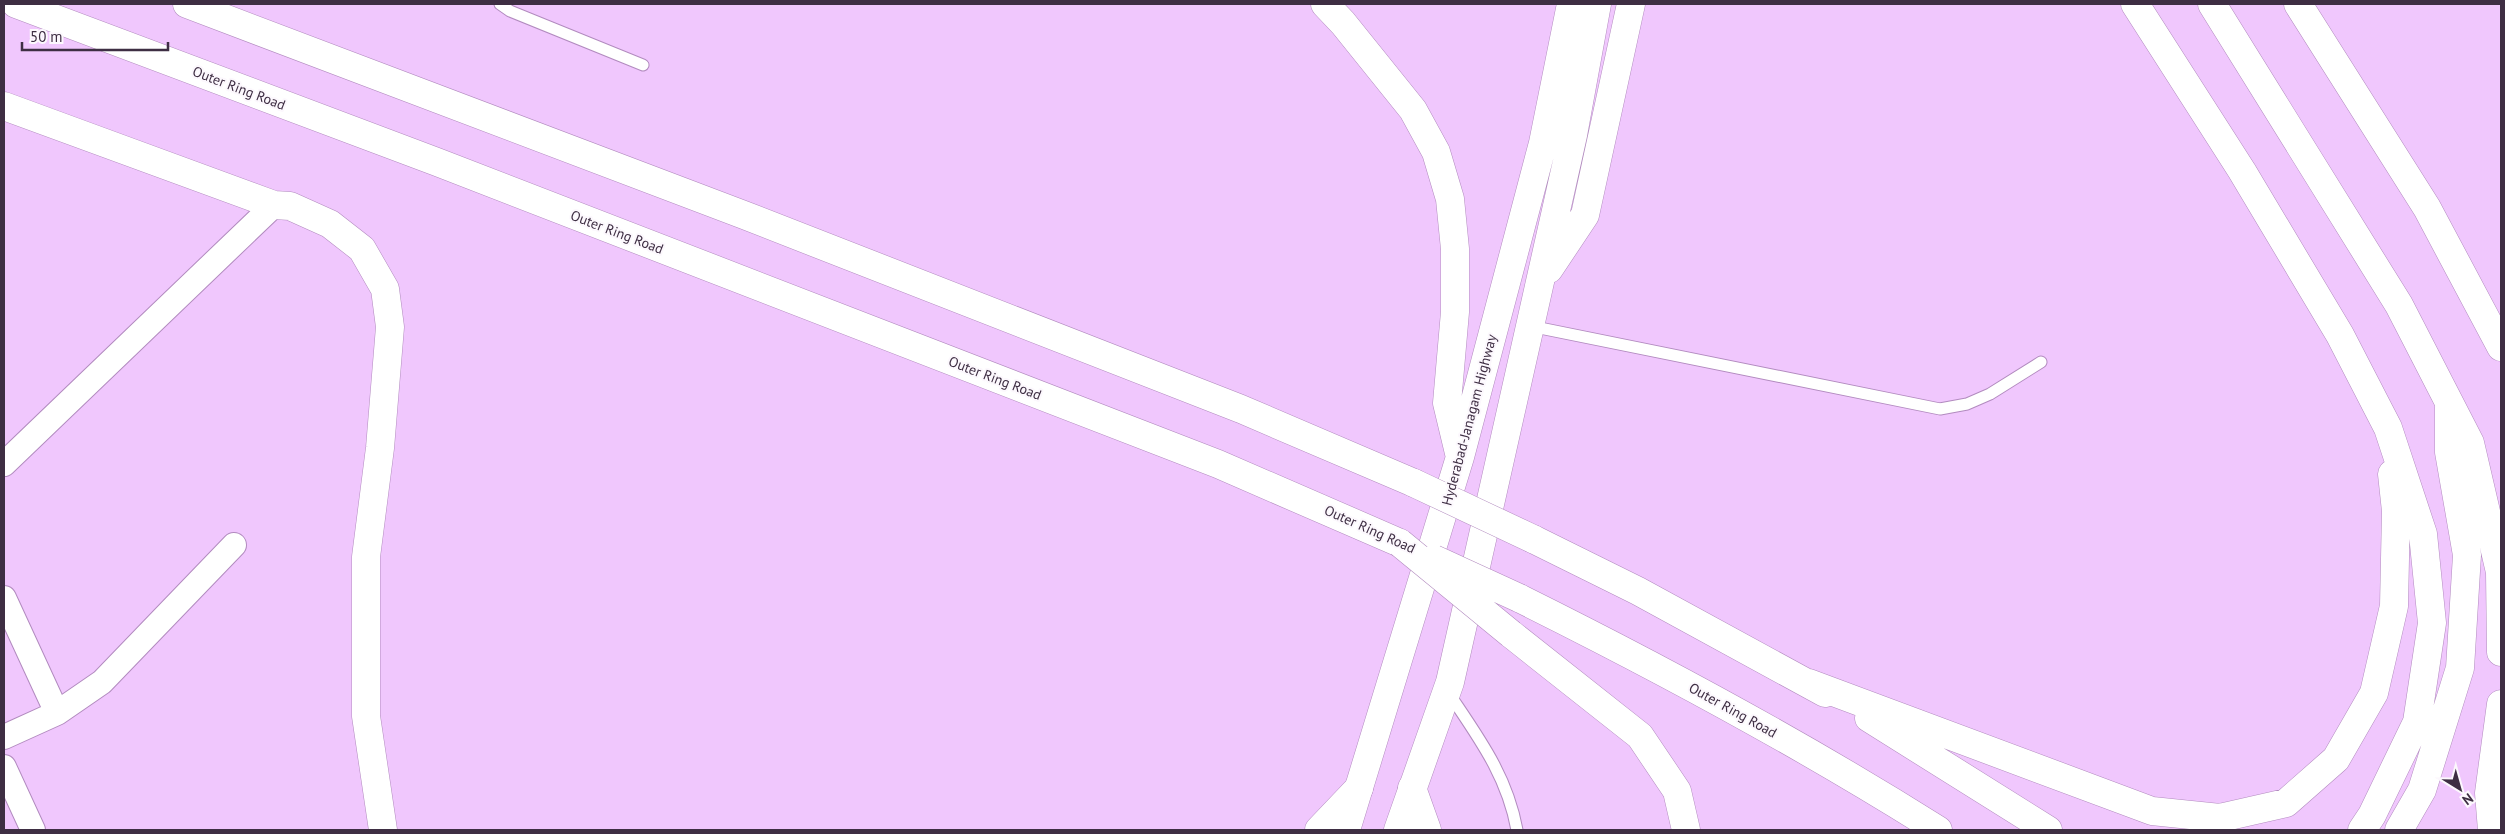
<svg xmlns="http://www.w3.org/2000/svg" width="2505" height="834" viewBox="0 0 2505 834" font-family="'PT Sans',sans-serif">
<rect width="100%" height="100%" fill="#f0c7fd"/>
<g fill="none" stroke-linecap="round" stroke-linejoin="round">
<!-- lane casing -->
<g stroke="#b28bbf" stroke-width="13">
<path id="lane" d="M500,4L510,11L643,65
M1530,326L1940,409L1967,404L1990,394L2041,362
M1448,692C1478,737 1507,775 1517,830"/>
</g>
<!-- street casing -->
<g stroke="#b28bbf" stroke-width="26">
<path id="street" d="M4,464L274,205
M4,598L57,713
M4,737L57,713L102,682L234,545
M4,767L33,830"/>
</g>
<!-- secondary casing -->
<g stroke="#b28bbf" stroke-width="29">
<path id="secondary" d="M2298,4L2427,208L2501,347
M4,106L274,205L290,206L330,224L362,249L385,289L390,327L380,448L366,557V716L383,830
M1412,788L1427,830
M1319,830L1359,788"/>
</g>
<!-- highway casing -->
<g stroke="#b28bbf" stroke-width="29">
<path id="highway" d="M16,4L437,162L1218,464L1400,543
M187,4L744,215L1241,409L1414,483
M1325,4L1343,23L1413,110L1436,152L1450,199L1455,249V312L1447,403L1459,453
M2135,4L2242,171L2340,335L2388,428L2423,534L2432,623L2417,722L2372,815L2362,830
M2212,4L2399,305L2470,443L2500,572L2501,652
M1549,269L1585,215L1631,4
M1533,539L1638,591L1825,693
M1519,598C1662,669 1803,745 1938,830
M1511,634L1640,736L1677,791L1686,830
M1809,683L2152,811L2220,818L2286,803L2336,759L2374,693L2394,606L2396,511L2392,474
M1869,718L2048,830
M1346,830L1460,457L1543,143L1571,4
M1398,830L1450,682L1573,135L1597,4
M2399,830L2422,790L2460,668L2467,555L2449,452V407
M2492,830L2489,793L2501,704"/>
</g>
<!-- lane -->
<use href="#lane" stroke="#fff" stroke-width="11"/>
<!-- street -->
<use href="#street" stroke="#fff" stroke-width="24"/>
<!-- secondary -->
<use href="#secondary" stroke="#fff" stroke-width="28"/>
<!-- highway -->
<use href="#highway" stroke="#fff" stroke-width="28"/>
<!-- highway-bridge casing -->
<g stroke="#b28bbf" stroke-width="29" stroke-linecap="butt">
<path id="highway-bridge" d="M1414,483L1533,539
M1400,543L1511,634
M1434,559L1519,598"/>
</g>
<!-- highway-bridge -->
<use href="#highway-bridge" stroke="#fff" stroke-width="28"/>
</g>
<g text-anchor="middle" stroke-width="4" stroke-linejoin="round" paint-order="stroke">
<!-- street labels -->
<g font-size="14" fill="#3e2e43" stroke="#fcf8fd">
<text transform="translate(239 88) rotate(21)" y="5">Outer Ring Road</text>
<text transform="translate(617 232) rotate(21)" y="5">Outer Ring Road</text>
<text transform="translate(995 378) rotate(21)" y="5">Outer Ring Road</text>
<text transform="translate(1469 420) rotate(-75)" y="5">Hyderabad-Janagam Highway</text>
<text transform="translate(1370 529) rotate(24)" y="5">Outer Ring Road</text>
<text transform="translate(1733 710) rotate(29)" y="5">Outer Ring Road</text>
</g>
</g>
<!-- border -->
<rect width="2505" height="834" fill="none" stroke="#3e2e43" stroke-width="10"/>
<!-- north arrow -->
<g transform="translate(2460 789) rotate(143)" stroke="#fcf8fd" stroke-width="4" paint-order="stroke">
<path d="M0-4L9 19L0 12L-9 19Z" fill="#3e2e43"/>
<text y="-8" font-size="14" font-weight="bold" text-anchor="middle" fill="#3e2e43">N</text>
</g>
<!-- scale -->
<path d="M22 42v8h146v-8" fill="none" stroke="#3e2e43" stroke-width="2.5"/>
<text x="30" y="42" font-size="15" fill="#3e2e43" stroke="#fcf8fd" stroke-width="4" paint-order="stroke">50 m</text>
</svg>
